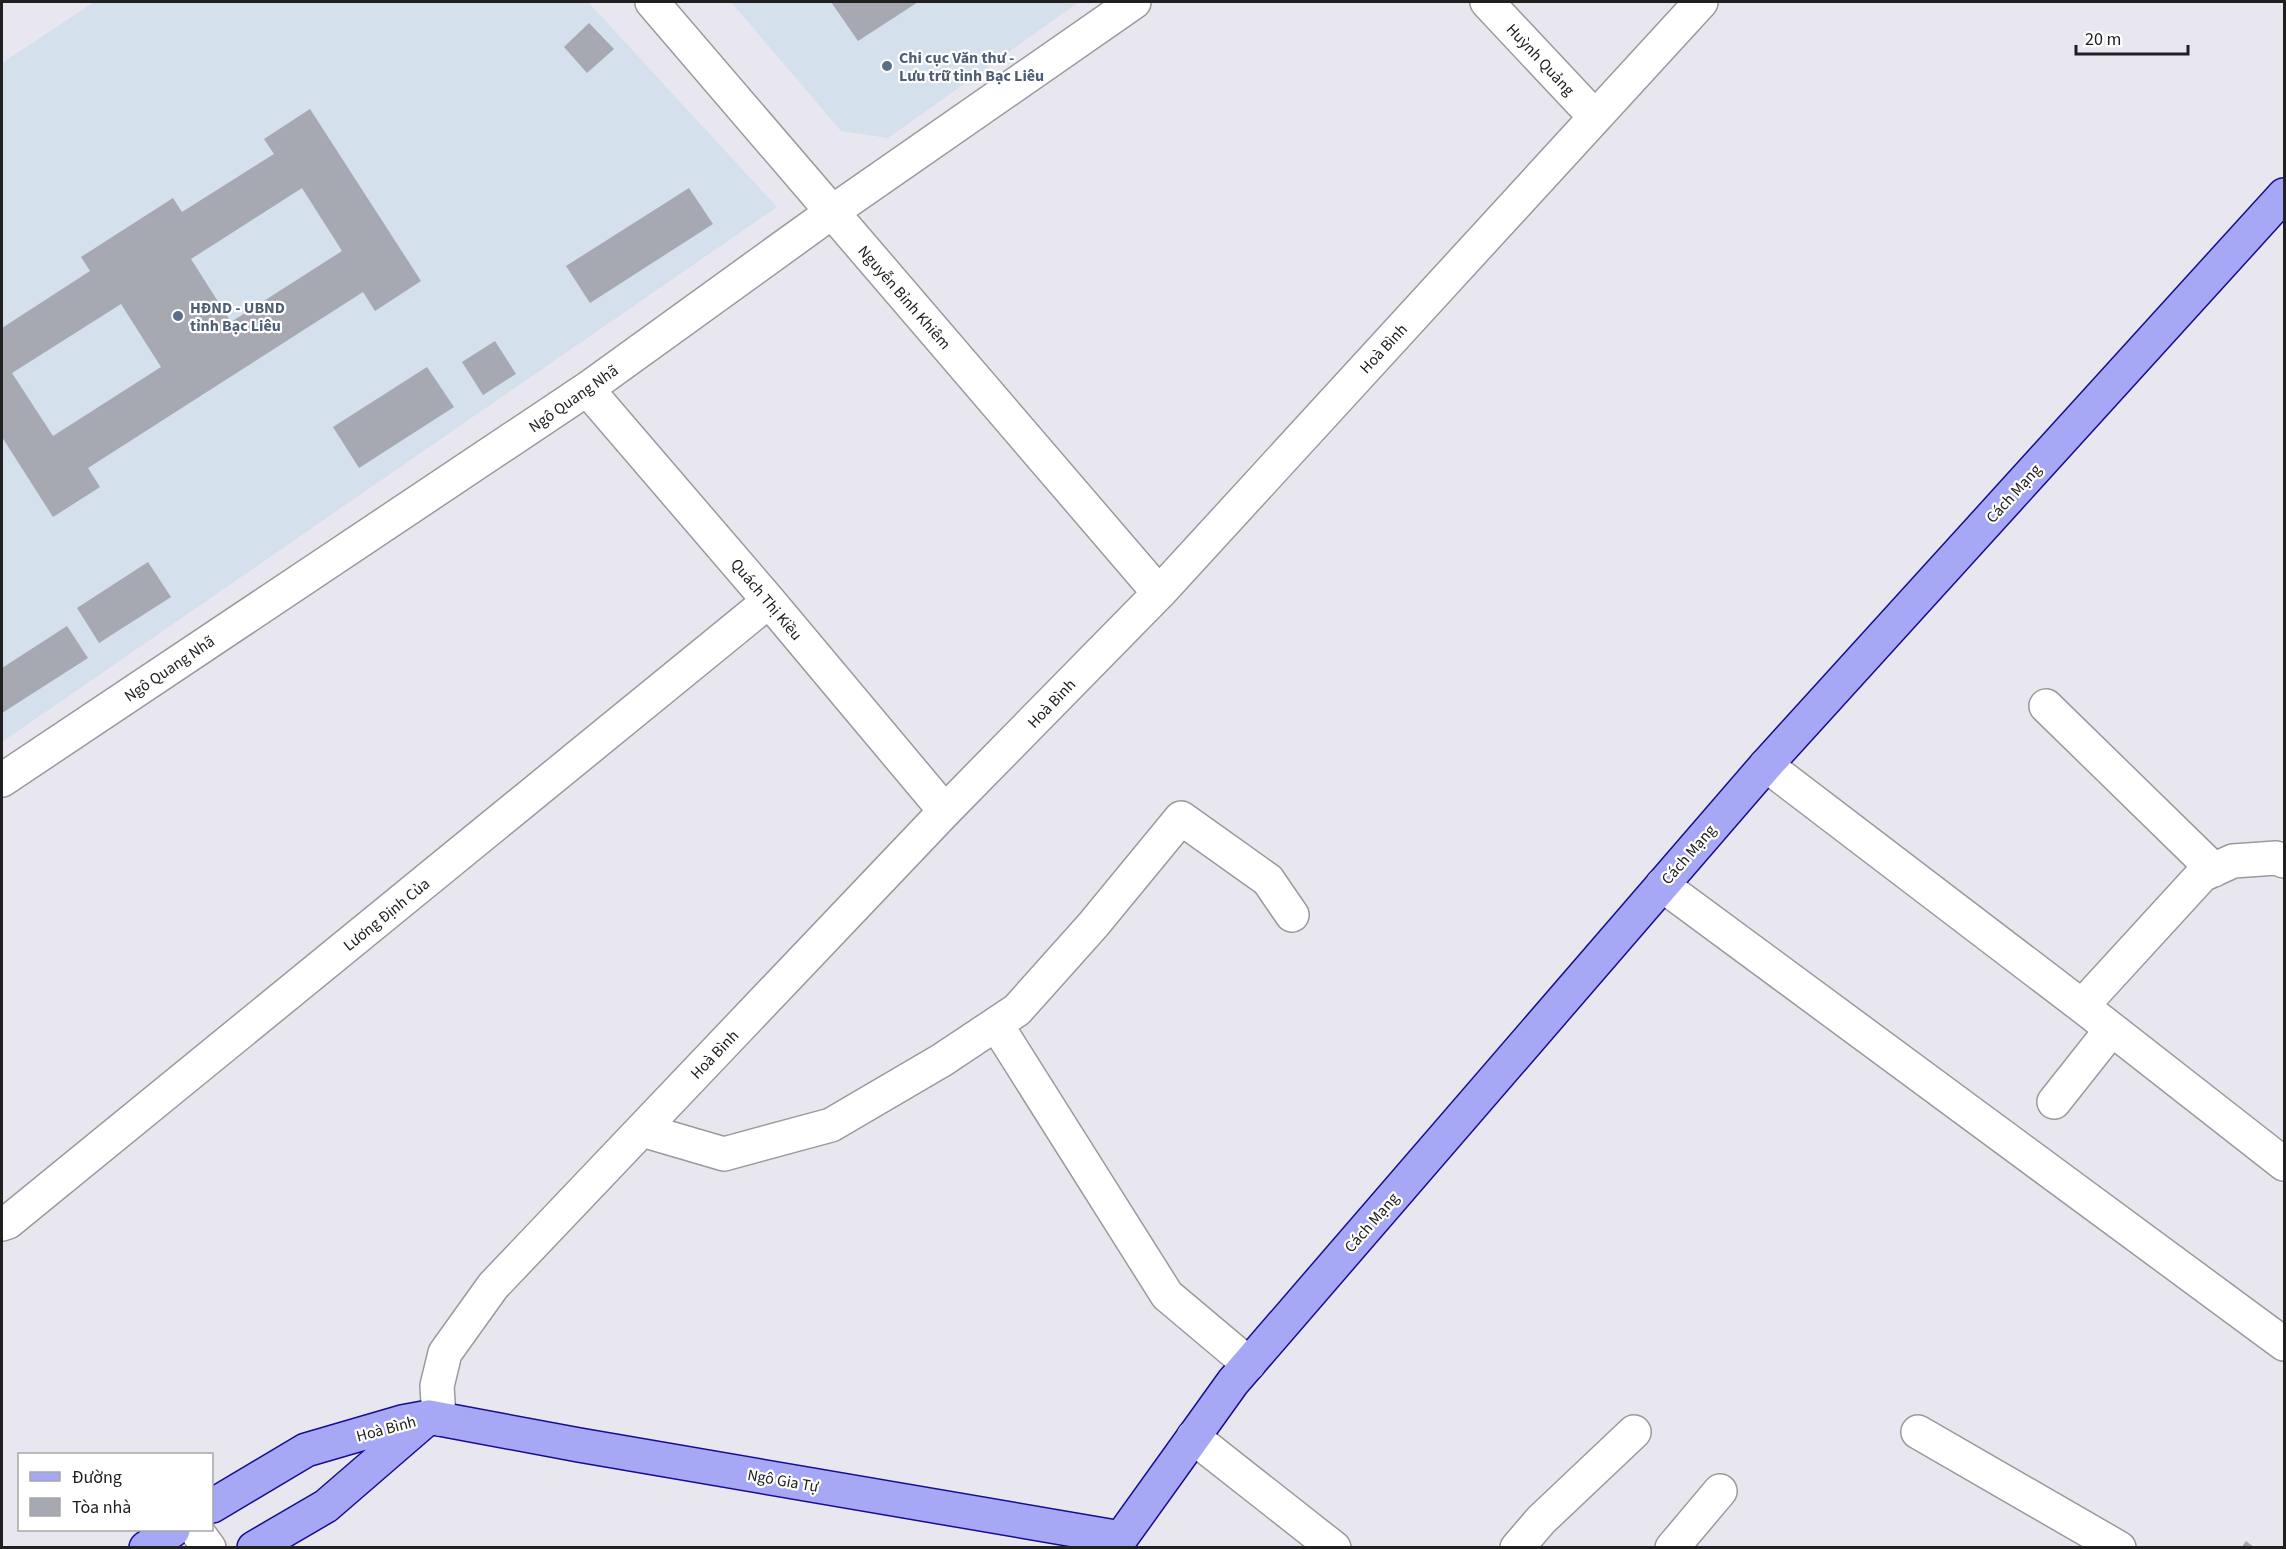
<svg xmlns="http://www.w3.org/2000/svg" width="2286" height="1549" viewBox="0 0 2286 1549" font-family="'Source Sans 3',sans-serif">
<rect width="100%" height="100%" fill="#e8e7f0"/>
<!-- commercial -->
<path fill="#d4e0eb" d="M94,2H588L777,207L2,742V63Z
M731,2H1079L888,138L841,131Z"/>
<!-- building -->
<path fill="#a6a8b2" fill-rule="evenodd" d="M831,2H918L858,41Z
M589,23L614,49L587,73L564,47Z
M310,109L421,281L375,311L363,292L88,468L100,487L53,517L2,437V328L90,271L81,257L173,198L182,212L274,154L264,139ZM302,188L342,251L231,322L191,259ZM121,304L161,367L53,436L12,373Z
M689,188L713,224L590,303L566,266Z
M495,341L516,374L483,395L462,362Z
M427,367L454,407L359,468L333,427Z
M148,562L171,597L99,643L77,608Z
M67,626L88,658L2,713V668Z
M2246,1541L2255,1548H2241Z"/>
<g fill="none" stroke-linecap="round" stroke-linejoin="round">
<!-- minor casing -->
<g stroke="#9a9a9a" stroke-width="36">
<path id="minor" d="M652,2L1159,593
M1487,2L1595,117
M587,389L769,601L945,811
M2046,706L2214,870
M1766,765L2082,1006L2284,1164
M2,780L587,389L832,212L1134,2
M1662,885L2284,1344
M2082,1006L2202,875L2233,861L2276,858L2284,861
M996,1024L1167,1295L1249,1364
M2054,1102L2111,1030
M642,1130L724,1154L831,1125L942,1060L1017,1010L1093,925L1181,818L1268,880L1292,915
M2,1224L8,1222L769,601
M439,1419L437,1386L445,1353L493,1286L945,811L1159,593L1701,2
M1918,1432L2119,1548
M1193,1437L1334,1548
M196,1530L209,1548
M1517,1548L1541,1520L1634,1432
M1672,1548L1720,1491"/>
</g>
<!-- major casing -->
<g stroke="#180c90" stroke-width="36">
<path id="major" d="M429,1417L579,1445L1121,1538L1233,1382L1766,765L2284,195
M212,1506L306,1450L402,1422L429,1417L326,1506L254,1548
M146,1548L173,1530"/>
</g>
<!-- minor -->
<use href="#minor" stroke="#fff" stroke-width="33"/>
<!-- major -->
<use href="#major" stroke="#a7a8f5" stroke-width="33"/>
</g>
<!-- markers -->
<g fill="#5c6f8a" stroke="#fff" stroke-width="2">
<circle cx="887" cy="66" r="6"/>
<circle cx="178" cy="316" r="6"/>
</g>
<g text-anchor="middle" stroke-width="4.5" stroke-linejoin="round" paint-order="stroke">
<!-- service labels -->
<g font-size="16" font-weight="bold" fill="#4e5e75" stroke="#fff" text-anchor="start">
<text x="899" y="63">Chi cục Văn thư -<tspan x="899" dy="18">Lưu trữ tỉnh Bạc Liêu</tspan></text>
<text x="190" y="313">HĐND - UBND<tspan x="190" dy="18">tỉnh Bạc Liêu</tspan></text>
</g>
<!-- street labels -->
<g font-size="16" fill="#202020" stroke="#fff">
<text transform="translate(1541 59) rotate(47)" y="6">Huỳnh Quảng</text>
<text transform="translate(905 297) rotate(49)" y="6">Nguyễn Bỉnh Khiêm</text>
<text transform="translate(1383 348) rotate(-47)" y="6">Hoà Bình</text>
<text transform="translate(573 398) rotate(-35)" y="6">Ngô Quang Nhã</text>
<text transform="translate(2013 493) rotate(-48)" y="6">Cách Mạng</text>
<text transform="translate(767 599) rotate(50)" y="6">Quách Thị Kiều</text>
<text transform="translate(169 668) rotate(-34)" y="6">Ngô Quang Nhã</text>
<text transform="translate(1051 703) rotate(-46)" y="6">Hoà Bình</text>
<text transform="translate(1688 854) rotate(-49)" y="6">Cách Mạng</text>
<text transform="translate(386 914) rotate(-39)" y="6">Lương Định Của</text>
<text transform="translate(714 1054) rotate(-46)" y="6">Hoà Bình</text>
<text transform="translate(1371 1222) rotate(-49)" y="6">Cách Mạng</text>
<text transform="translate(386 1428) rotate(-15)" y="6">Hoà Bình</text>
<text transform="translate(783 1480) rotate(10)" y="6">Ngô Gia Tự</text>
</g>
</g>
<!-- border -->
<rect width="2286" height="1549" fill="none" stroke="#202020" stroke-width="6"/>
<!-- legend -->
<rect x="18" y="1453" width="195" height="78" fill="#ffffff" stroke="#a6a6a6" stroke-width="1.5"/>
<rect x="30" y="1472" width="30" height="9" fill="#a7a8f5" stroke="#a6a6a6" stroke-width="1.5"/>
<text x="72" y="1483" font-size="18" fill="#202020">Đường</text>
<rect x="30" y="1498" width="30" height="18" fill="#a6a8b2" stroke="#a6a6a6" stroke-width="1.5"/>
<text x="72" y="1513" font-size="18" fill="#202020">Tòa nhà</text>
<!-- scale -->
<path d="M2076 45v9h112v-9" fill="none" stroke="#202020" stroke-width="3"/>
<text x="2085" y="45" font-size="18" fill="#202020" stroke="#ffffff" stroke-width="4.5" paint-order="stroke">20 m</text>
</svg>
